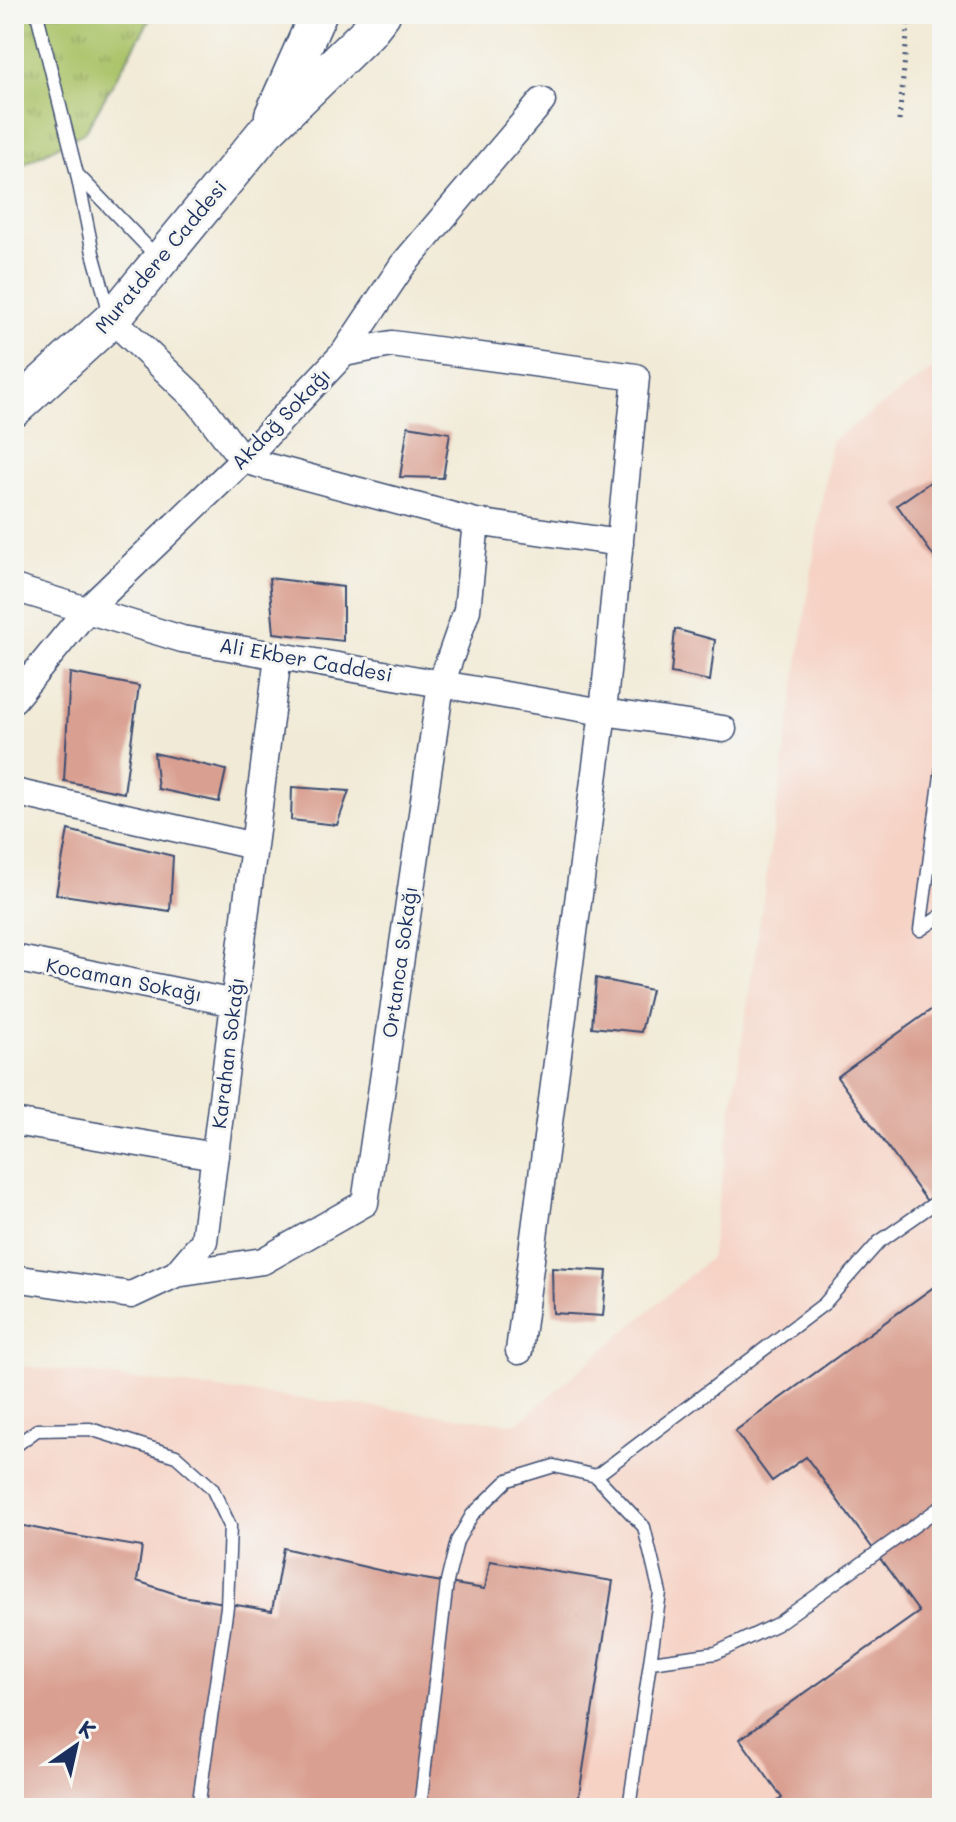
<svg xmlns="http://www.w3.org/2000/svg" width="956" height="1822" viewBox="0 0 956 1822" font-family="Mali,sans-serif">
<defs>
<pattern id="grass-tufts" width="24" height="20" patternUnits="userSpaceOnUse" patternTransform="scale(2)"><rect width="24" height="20" fill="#aac368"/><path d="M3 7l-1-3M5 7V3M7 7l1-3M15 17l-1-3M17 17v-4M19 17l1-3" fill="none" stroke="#8a9f59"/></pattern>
</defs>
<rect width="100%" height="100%" fill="#f6f6f2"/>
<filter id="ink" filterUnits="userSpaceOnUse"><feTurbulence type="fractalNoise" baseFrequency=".0125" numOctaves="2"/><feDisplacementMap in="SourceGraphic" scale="16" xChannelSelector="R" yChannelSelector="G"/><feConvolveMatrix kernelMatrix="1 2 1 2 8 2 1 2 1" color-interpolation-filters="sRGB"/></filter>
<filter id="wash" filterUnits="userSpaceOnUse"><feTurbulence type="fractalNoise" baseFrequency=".006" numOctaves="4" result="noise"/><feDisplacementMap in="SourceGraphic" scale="32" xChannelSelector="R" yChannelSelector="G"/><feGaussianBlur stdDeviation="1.8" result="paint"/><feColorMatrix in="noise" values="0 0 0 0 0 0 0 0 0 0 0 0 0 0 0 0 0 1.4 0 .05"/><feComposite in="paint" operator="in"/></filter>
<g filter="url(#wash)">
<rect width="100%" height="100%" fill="#f1ead6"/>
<!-- built -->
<path fill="#f6d2c4" d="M942,363V1808H14V1365L517,1424L710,1258L831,441Z"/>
<!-- grass -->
<path fill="url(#grass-tufts)" stroke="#627963" stroke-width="2" d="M14,14H153L85,132L14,169Z"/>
<g id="blocks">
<!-- building -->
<path fill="#d99f90" d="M408,426L450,433L443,478L400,477Z
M942,474V568L897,505Z
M269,578L343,587V641L274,633Z
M675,629L715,640L710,681L671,673Z
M70,673L139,686L124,793L64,781Z
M154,753L226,770L219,802L158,789Z
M292,787L349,791L337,825L291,820Z
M68,830L173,856L170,911L56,894Z
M596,978L651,990L641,1032L592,1027Z
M942,1002V1222L837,1077Z
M552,1268L607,1271L603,1316L553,1313Z
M942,1281V1808H769L782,1798L740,1739L919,1612L806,1457L772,1481L735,1431Z
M14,1524L64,1534L142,1547L137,1581L182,1596L272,1611L283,1548L400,1575L485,1589L490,1561L613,1581L577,1808H14Z"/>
</g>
</g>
<g filter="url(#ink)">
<use href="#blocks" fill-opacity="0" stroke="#3b4b70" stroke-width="2"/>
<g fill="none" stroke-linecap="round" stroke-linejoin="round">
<!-- service casing -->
<g stroke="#3b4b70" stroke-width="15">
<path id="service" d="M37,14L77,174L93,253L110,314
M77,174L158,258
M942,768L920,930L942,915
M14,1447L37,1430L90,1429L176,1456L212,1488L230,1526L227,1607L198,1808
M596,1476L824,1304L879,1242L942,1198
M651,1662L716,1653L777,1624L942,1506
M420,1808L447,1582L457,1541L472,1515L508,1480L554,1466L596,1476L644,1527L660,1593L629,1808"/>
</g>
<!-- minor casing -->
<g stroke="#3b4b70" stroke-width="29">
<path id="minor" d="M112,319L198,401L243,460L476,522L620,543
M344,353L402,266L542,101
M14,588L182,639L603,712L723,729
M14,699L87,610L243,460L344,353L392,344L636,377L603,712L519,1351
M14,792L254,846
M14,958L234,1003
M14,1122L215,1156
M176,1274L263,1261L365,1203L441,684L467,610L476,522
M14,1278L131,1295L176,1274L204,1241L278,656"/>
</g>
<!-- secondary casing -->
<g stroke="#3b4b70" stroke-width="39">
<path id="secondary" d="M273,115L318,14
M14,409L112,319L266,131L368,32L382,14"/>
</g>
<!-- path -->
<path stroke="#3b4b70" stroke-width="5" stroke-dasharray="2 6" stroke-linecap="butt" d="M899,121L909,14"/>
<!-- service -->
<use href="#service" stroke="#fff" stroke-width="12"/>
<!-- minor -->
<use href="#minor" stroke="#fff" stroke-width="26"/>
<!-- secondary -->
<use href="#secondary" stroke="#fff" stroke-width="36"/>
</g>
</g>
<g text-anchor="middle" stroke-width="6" stroke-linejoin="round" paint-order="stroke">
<!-- street labels -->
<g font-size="20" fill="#1b2f5e" stroke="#f6f6f2">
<text transform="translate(161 257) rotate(-50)" y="7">Muratdere Caddesi</text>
<text transform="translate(281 419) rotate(-46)" y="7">Akdağ Sokağı</text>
<text transform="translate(306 660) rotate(10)" y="7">Ali Ekber Caddesi</text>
<text transform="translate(400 962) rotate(-82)" y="7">Ortanca Sokağı</text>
<text transform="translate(124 980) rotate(11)" y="7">Kocaman Sokağı</text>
<text transform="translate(228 1053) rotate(-83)" y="7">Karahan Sokağı</text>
</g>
</g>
<!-- margin -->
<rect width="956" height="1822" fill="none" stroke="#f6f6f2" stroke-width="48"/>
<!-- north arrow -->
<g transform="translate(76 1746) rotate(34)" stroke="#f6f6f2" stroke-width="6" paint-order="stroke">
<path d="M0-6L14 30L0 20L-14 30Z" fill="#1b2f5e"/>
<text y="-12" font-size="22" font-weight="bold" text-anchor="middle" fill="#1b2f5e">K</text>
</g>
</svg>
